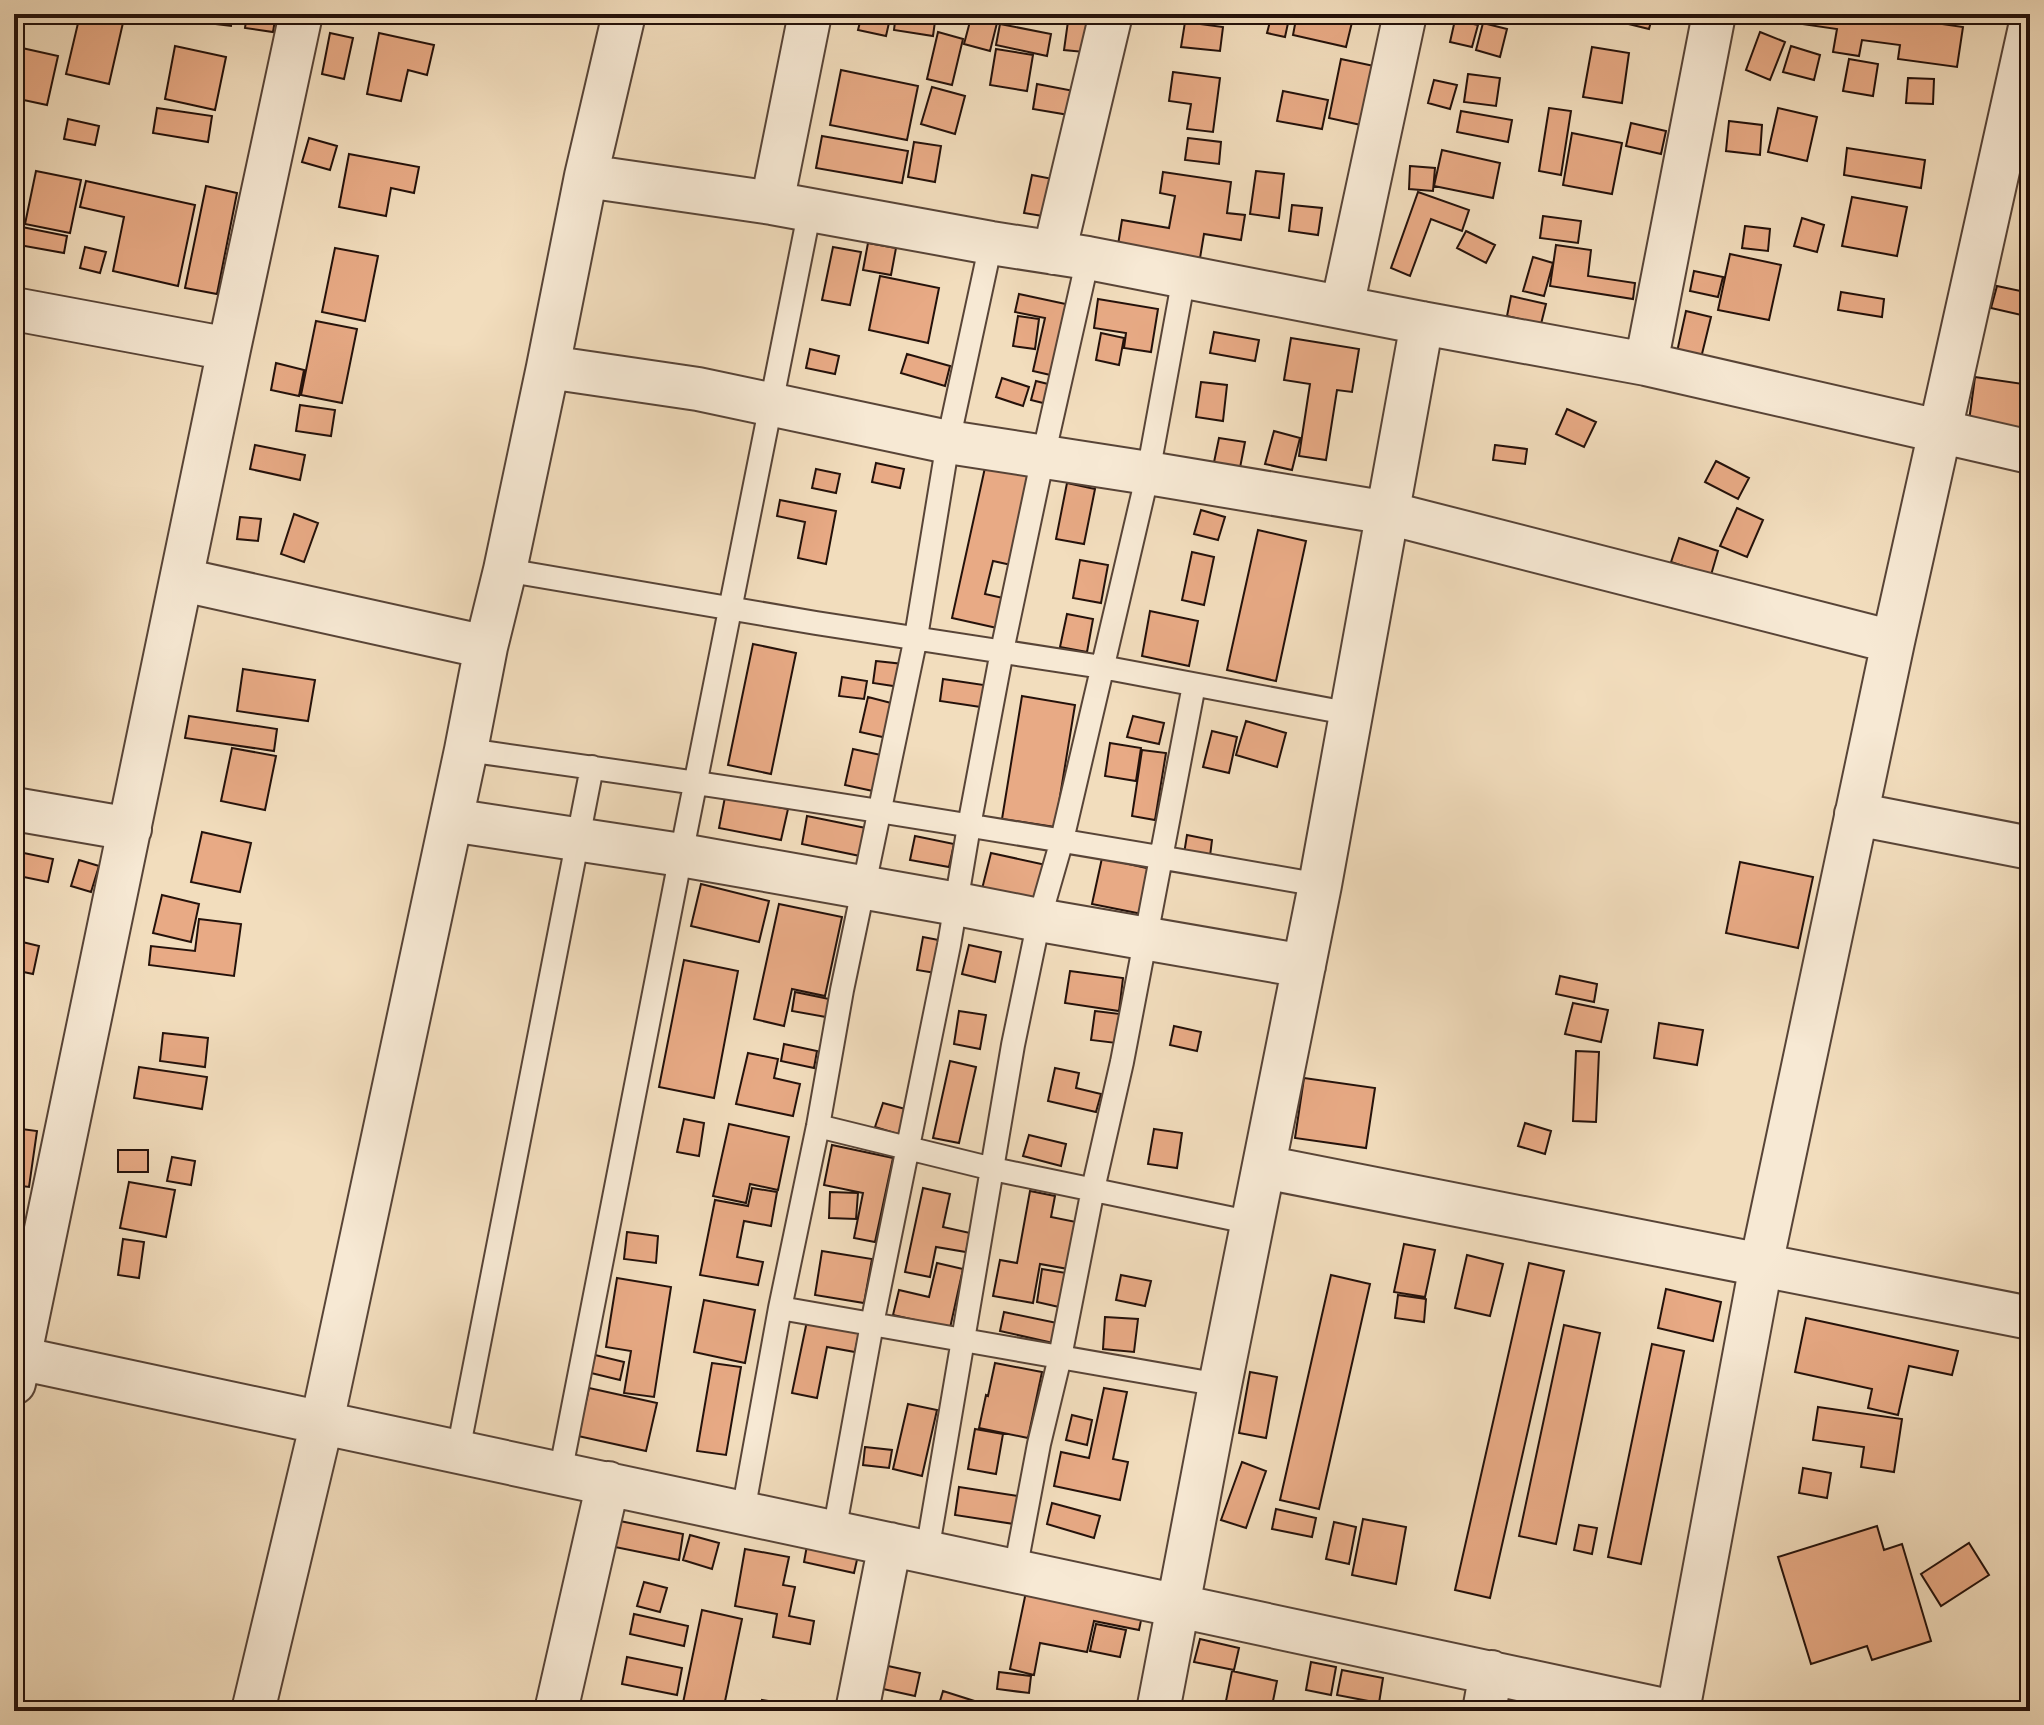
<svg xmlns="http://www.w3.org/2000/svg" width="2044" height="1725" viewBox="0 0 2044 1725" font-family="'IM FELL English',serif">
<rect width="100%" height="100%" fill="#f2ddbd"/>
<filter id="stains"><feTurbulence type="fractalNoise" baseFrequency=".0025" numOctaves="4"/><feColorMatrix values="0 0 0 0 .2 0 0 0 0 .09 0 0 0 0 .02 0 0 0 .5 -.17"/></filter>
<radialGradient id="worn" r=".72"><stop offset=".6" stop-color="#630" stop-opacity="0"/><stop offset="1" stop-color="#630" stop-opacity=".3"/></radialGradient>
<!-- building -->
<path fill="#e8aa85" stroke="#24110a" stroke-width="2" d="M58,14H125L109,84L66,74L79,19Z
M207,14H232L231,26L206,23Z
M247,14H276L273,32L245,28Z
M862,14H891L886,36L858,30Z
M896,14H936L933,36L894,30Z
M972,14L999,15L990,51L964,44Z
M1069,14H1089L1084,52L1064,50Z
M1272,14H1290L1285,37L1267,33Z
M1297,14H1354L1346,47L1293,35Z
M1609,14H1653L1649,29L1608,19Z
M1789,14H1873L1963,27L1957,67L1898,59L1900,45L1862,40L1859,56L1833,52L1837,29L1788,22Z
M1455,20L1478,25L1472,47L1450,42Z
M1185,22L1223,27L1220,51L1181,47Z
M1483,23L1507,29L1500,57L1476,50Z
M1000,24L1051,34L1047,56L996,45Z
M938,32L963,39L952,85L927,79Z
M1760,32L1785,42L1770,80L1746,70Z
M330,33L353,38L344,79L322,74Z
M379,33L434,45L427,75L408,70L401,101L367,94Z
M175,46L226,57L215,110L165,99Z
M1791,46L1820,55L1814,80L1783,72Z
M1592,47L1629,53L1622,103L1583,97Z
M22,48L58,56L47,105L14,98V84Z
M996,49L1033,55L1027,91L990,85Z
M1341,59L1374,66L1361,125L1329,118Z
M1849,59L1878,64L1873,96L1843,91Z
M841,70L918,86L907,140L830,125Z
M1173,72L1220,78L1213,132L1187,129L1191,104L1169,101Z
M1468,74L1500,78L1496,106L1464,102Z
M1908,78L1934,79L1933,104L1906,103Z
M1434,80L1457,85L1450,109L1428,103Z
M1037,84L1074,91L1069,115L1033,109Z
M932,87L965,96L955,134L921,124Z
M1283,91L1328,100L1322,129L1277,121Z
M157,108L212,116L208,142L153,133Z
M1549,108L1571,111L1561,175L1539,171Z
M1778,108L1817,117L1807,161L1768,152Z
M1461,111L1512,120L1508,142L1457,132Z
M68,119L99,126L95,145L64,139Z
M1729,121L1762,125L1760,155L1726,151Z
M1631,123L1666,131L1661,154L1626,146Z
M1572,133L1622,143L1612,194L1563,185Z
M822,136L908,151L902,183L816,168Z
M309,138L337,146L330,170L302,162Z
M1188,138L1221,142L1219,164L1185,160Z
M914,142L941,146L935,182L908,177Z
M1847,148L1925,160L1921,188L1844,175Z
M1442,150L1500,163L1493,198L1434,186Z
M349,154L419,167L414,193L391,188L386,216L339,207Z
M1410,166L1435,168L1433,191L1409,189Z
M36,171L81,180L70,233L25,224Z
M1256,171L1284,174L1279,218L1250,214Z
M1163,172L1231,182L1227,213L1245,215L1241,240L1204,234L1200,258L1118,245L1122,220L1169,228L1175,196L1160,193Z
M1032,175L1068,182L1061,219L1024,213Z
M86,181L195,205L178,286L113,271L124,217L80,207Z
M206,186L237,193L217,294L185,288Z
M1418,192L1469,210L1462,231L1431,219L1410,276L1391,268Z
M1852,197L1907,207L1897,256L1842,246Z
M1292,205L1322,208L1318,235L1289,231Z
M1543,216L1581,221L1578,243L1540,238Z
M1802,218L1824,225L1817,252L1794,246Z
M1745,226L1770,229L1768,251L1742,248Z
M22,227L67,236L64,253L19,245Z
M1466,231L1495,245L1486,263L1457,248Z
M868,243L896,248L891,275L863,270Z
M1556,245L1591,250L1588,276L1635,283L1633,299L1550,286Z
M85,247L106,252L100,273L80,268Z
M833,247L861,252L850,305L822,300Z
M335,248L378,256L365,321L322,312Z
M1730,254L1781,265L1769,320L1718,310Z
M1533,257L1553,263L1544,296L1523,291Z
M1694,271L1723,277L1718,297L1690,291Z
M880,276L939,288L928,343L869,330Z
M1997,286L2030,293V317L1991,308Z
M1841,292L1884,299L1882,317L1838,310Z
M1019,294L1075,306L1059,377L1033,371L1045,318L1015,312Z
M1511,296L1546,304L1541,324L1507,316Z
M1098,299L1158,309L1151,352L1124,348L1126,333L1094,328Z
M1686,311L1711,317L1701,358L1677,352Z
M1018,316L1039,319L1035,349L1013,346Z
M316,321L357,329L342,403L301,395Z
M1214,332L1259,340L1255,361L1210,353Z
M1101,333L1124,338L1119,365L1096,360Z
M1291,338L1359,349L1352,392L1337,390L1326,460L1299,456L1310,384L1284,380Z
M810,349L839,356L835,374L806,368Z
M907,354L950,366L945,386L901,373Z
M276,363L304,370L299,396L271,390Z
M1975,377L2030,385L2024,430L1969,421Z
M1002,378L1029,387L1023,406L996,397Z
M1036,381L1064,388L1059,407L1031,400Z
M1201,382L1227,385L1223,421L1196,417Z
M300,405L335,410L331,436L296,431Z
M1567,409L1596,422L1584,447L1556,434Z
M1274,431L1300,438L1292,470L1265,464Z
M1219,438L1245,442L1238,478L1212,472Z
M255,445L305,455L300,480L250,469Z
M1495,445L1527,449L1525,464L1493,460Z
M1716,461L1749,478L1738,499L1705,482Z
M876,463L904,469L900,488L872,482Z
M986,463L1041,475L1020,567L993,561L985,594L1012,600L1006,630L952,618Z
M816,469L840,474L836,493L812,488Z
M1067,483L1095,489L1084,544L1056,539Z
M780,500L836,511L826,564L798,558L805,522L777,516Z
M1737,508L1763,520L1747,557L1720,546Z
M1201,510L1225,517L1218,540L1194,534Z
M294,514L318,523L304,562L281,554Z
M240,517L261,519L258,541L237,539Z
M1258,530L1306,541L1276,681L1227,670Z
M1679,538L1718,551L1711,575L1671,562Z
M1192,552L1214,557L1204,605L1182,600Z
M1080,560L1108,565L1101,603L1073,598Z
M1150,611L1198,621L1189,666L1142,656Z
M1067,614L1093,619L1087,652L1060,647Z
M753,644L796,653L771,774L728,765Z
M876,661L903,664L900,687L873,683Z
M243,669L315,680L308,721L237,711Z
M842,677L867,681L864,699L839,696Z
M943,679L1004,688L1001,710L940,701Z
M1022,696L1075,705L1055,827L1002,819Z
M868,697L895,704L887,738L860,732Z
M189,716L277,729L274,751L185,738Z
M1133,716L1164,723L1159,744L1127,737Z
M1246,721L1286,733L1277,767L1236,755Z
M1212,731L1237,737L1229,773L1203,767Z
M1110,743L1141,748L1136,781L1105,776Z
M232,748L276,756L265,810L221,801Z
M853,749L881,755L873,791L845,785Z
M1142,750L1166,753L1155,820L1132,816Z
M725,797L788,809L781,840L719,828Z
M807,816L866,828L860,856L802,844Z
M202,832L251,843L240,892L191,882Z
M1187,835L1212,840L1209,864L1183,860Z
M915,836L954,844L949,867L910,860Z
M14,851L53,859L48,882L14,875Z
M991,853L1046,865L1039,901L982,889Z
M1102,858L1151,869L1142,914L1092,904Z
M79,860L99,866L91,892L71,886Z
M1740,862L1813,877L1798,948L1726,933Z
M701,884L769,901L759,942L691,926Z
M162,895L199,904L191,942L153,933Z
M779,904L842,917L825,996L792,989L784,1026L754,1019Z
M199,919L241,924L234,976L149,965L151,946L195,951Z
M923,937L954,943L948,975L917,970Z
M14,940L39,946L33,974L14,970Z
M969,945L1001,952L995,982L962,974Z
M684,960L738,971L714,1098L659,1087Z
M1070,971L1123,978L1119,1011L1065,1003Z
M1560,976L1597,984L1594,1002L1556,994Z
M795,992L829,999L826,1017L792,1011Z
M1573,1003L1608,1010L1601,1042L1565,1034Z
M959,1011L986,1015L980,1049L954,1044Z
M1095,1011L1120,1014L1116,1043L1091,1040Z
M1659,1023L1703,1030L1697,1065L1654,1058Z
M1174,1026L1201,1032L1197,1051L1170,1045Z
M163,1033L208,1038L205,1067L160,1061Z
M784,1044L817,1051L814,1068L781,1061Z
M1576,1051L1599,1052L1596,1122L1573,1121Z
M748,1053L778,1059L774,1078L800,1084L793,1116L736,1104Z
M950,1061L976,1067L959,1143L933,1138Z
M139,1067L207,1077L202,1109L134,1098Z
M1055,1068L1079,1073L1076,1088L1101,1094L1096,1112L1048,1101Z
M1304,1078L1375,1088L1366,1148L1295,1138Z
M883,1103L909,1110L901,1135L875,1127Z
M684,1119L704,1123L699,1156L677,1152Z
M1525,1123L1551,1131L1545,1154L1518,1146Z
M729,1124L789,1137L778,1190L750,1184L746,1203L713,1196Z
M14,1128L37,1131L29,1187L14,1185Z
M1154,1129L1182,1133L1177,1168L1148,1164Z
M1029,1135L1066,1144L1061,1166L1023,1156Z
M832,1145L893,1158L875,1242L854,1238L863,1193L824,1185Z
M118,1150H148V1172H118Z
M172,1157L195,1161L191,1185L167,1181Z
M129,1182L175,1190L166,1237L120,1228Z
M752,1188L777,1192L771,1226L744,1221L737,1257L763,1262L758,1285L700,1275L715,1200L748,1206Z
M923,1188L950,1194L943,1227L970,1233L966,1252L936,1247L930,1277L905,1272Z
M1030,1191L1055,1196L1051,1217L1076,1222L1068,1269L1040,1264L1033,1303L993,1296L1000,1260L1017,1263Z
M830,1192L858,1193L856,1219L829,1218Z
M14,1227L23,1229L14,1272Z
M627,1232L658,1236L656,1263L624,1259Z
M123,1239L144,1242L139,1278L118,1275Z
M1404,1244L1435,1250L1425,1297L1394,1292Z
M822,1251L872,1259L864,1303L815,1295Z
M1467,1255L1503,1264L1490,1316L1455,1308Z
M937,1263L963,1269L950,1328L893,1315L899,1290L929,1297Z
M1529,1263L1564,1271L1490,1598L1455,1590Z
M1042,1269L1066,1273L1059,1307L1037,1302Z
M1121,1275L1151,1281L1145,1306L1116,1300Z
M1331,1275L1370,1284L1319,1509L1280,1500Z
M617,1278L671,1287L654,1397L624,1393L631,1351L606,1347Z
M1666,1289L1721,1302L1713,1341L1658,1328Z
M1398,1295L1426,1299L1424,1322L1395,1318Z
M704,1300L755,1310L745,1363L694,1352Z
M1004,1312L1057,1323L1053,1343L1000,1331Z
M1105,1317L1138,1319L1134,1352L1103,1349Z
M1806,1318L1958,1351L1952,1375L1909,1366L1898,1415L1868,1408L1872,1389L1795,1372Z
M807,1321L859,1333L855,1352L827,1347L817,1398L792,1393Z
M1564,1325L1600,1333L1556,1544L1519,1536Z
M1652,1344L1684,1351L1641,1564L1608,1557Z
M595,1355L624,1362L620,1380L591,1373Z
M712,1363L741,1367L726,1455L697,1451Z
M995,1363L1042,1372L1028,1438L979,1428L986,1395L988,1396Z
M1250,1372L1277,1377L1266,1438L1239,1433Z
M589,1388L657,1403L646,1451L578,1436Z
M1104,1388L1127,1392L1113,1459L1128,1462L1120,1500L1054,1486L1061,1452L1089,1458Z
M908,1404L937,1410L922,1476L893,1469Z
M1818,1407L1902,1419L1894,1472L1861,1467L1864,1447L1813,1440Z
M1072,1415L1092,1420L1087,1445L1066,1440Z
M975,1429L1003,1434L996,1474L968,1469Z
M865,1447L892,1450L889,1468L863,1465Z
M1242,1462L1266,1471L1246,1528L1221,1520Z
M1803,1468L1831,1473L1827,1498L1799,1493Z
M959,1487L1018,1496L1014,1524L955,1515Z
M1052,1503L1100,1516L1094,1538L1047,1524Z
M1276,1509L1316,1518L1312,1537L1272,1529Z
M1363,1519L1406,1527L1396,1584L1352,1575Z
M620,1521L683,1534L679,1560L615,1547Z
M1334,1522L1356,1527L1349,1564L1326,1559Z
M1579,1525L1597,1528L1592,1554L1574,1550Z
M1877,1526L1884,1550L1902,1544L1931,1641L1872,1660L1867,1646L1811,1664L1778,1557Z
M690,1535L719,1543L712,1569L683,1560Z
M808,1540L859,1551L854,1573L804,1562Z
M1969,1543L1989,1575L1941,1606L1921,1574Z
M745,1549L789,1557L783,1585L795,1587L789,1616L814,1621L810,1644L773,1637L777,1614L735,1606Z
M644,1582L667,1588L660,1612L637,1606Z
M1027,1587L1143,1611L1139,1630L1094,1621L1087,1652L1040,1643L1034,1675L1010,1669Z
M702,1610L742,1619L723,1711L683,1703Z
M634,1614L688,1626L684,1646L630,1634Z
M1096,1624L1126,1630L1120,1657L1090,1651Z
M1200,1639L1239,1648L1234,1670L1194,1662Z
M627,1657L682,1668L677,1695L622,1684Z
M1311,1662L1336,1667L1331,1695L1306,1690Z
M888,1666L920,1673L915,1696L883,1689Z
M1342,1670L1383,1678L1379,1703L1337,1695Z
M1232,1671L1277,1681L1271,1711H1224Z
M999,1672L1031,1676L1029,1693L997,1689Z
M943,1691L987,1705L985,1711H937Z
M762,1700L788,1704L787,1711H760Z"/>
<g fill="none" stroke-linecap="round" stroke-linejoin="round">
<!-- service casing -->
<g stroke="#584437" stroke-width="26">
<path id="service" d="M505,570L816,623L1102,667L1352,714
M466,750C752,789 1036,835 1320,885
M818,1126L993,1169L1253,1223
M780,1308L1220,1385
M458,1451L592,767
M560,1474L681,855L810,209
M743,1512L780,1308L818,1126L842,990L916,637L948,442L991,243
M834,1532L872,1324L949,945L969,826L1002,651L1043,457L1088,258
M927,1552L1013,1045L1039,920L1062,840L1148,473L1184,277
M1015,1571L1039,1444L1060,1357L1093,1189L1122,1062L1194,685"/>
</g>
<!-- minor casing -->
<g stroke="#584437" stroke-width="46">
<path id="minor" d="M586,176L772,203L991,243L1088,258L1422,323L1646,364L2030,452
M772,203L810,14
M1054,253L1111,14
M1342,307L1405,14
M14,309L229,349
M1646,364L1714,14
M548,367L698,389L948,442L1148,473L1388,513L1893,642
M183,580L486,647
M14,809L130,829
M1856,814L2030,848
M451,820L681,855L957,904L1039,920L1304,966
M1264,1167L2030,1318
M14,1357L1669,1711
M14,1383L229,349L301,14
M253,1711L322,1422L466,750L486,647L505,570L548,367L586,176L624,14
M556,1711L608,1483
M857,1711L890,1544
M1158,1711L1220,1385L1320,885L1422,323
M1484,1711L1491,1672
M1678,1711L1761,1265L1893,642L2030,27"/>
</g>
<!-- service -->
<use href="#service" stroke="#f7e9d4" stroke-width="22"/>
<!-- minor -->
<use href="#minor" stroke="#f7e9d4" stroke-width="42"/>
</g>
<!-- margin -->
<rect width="2044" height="1725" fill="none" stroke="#f2ddbd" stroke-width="48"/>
<rect x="16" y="16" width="2012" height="1693" fill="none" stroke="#24110a" stroke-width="4"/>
<rect x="24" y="24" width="1996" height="1677" fill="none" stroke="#24110a" stroke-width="2"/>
<rect width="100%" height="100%" filter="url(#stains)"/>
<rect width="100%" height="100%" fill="url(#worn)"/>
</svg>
